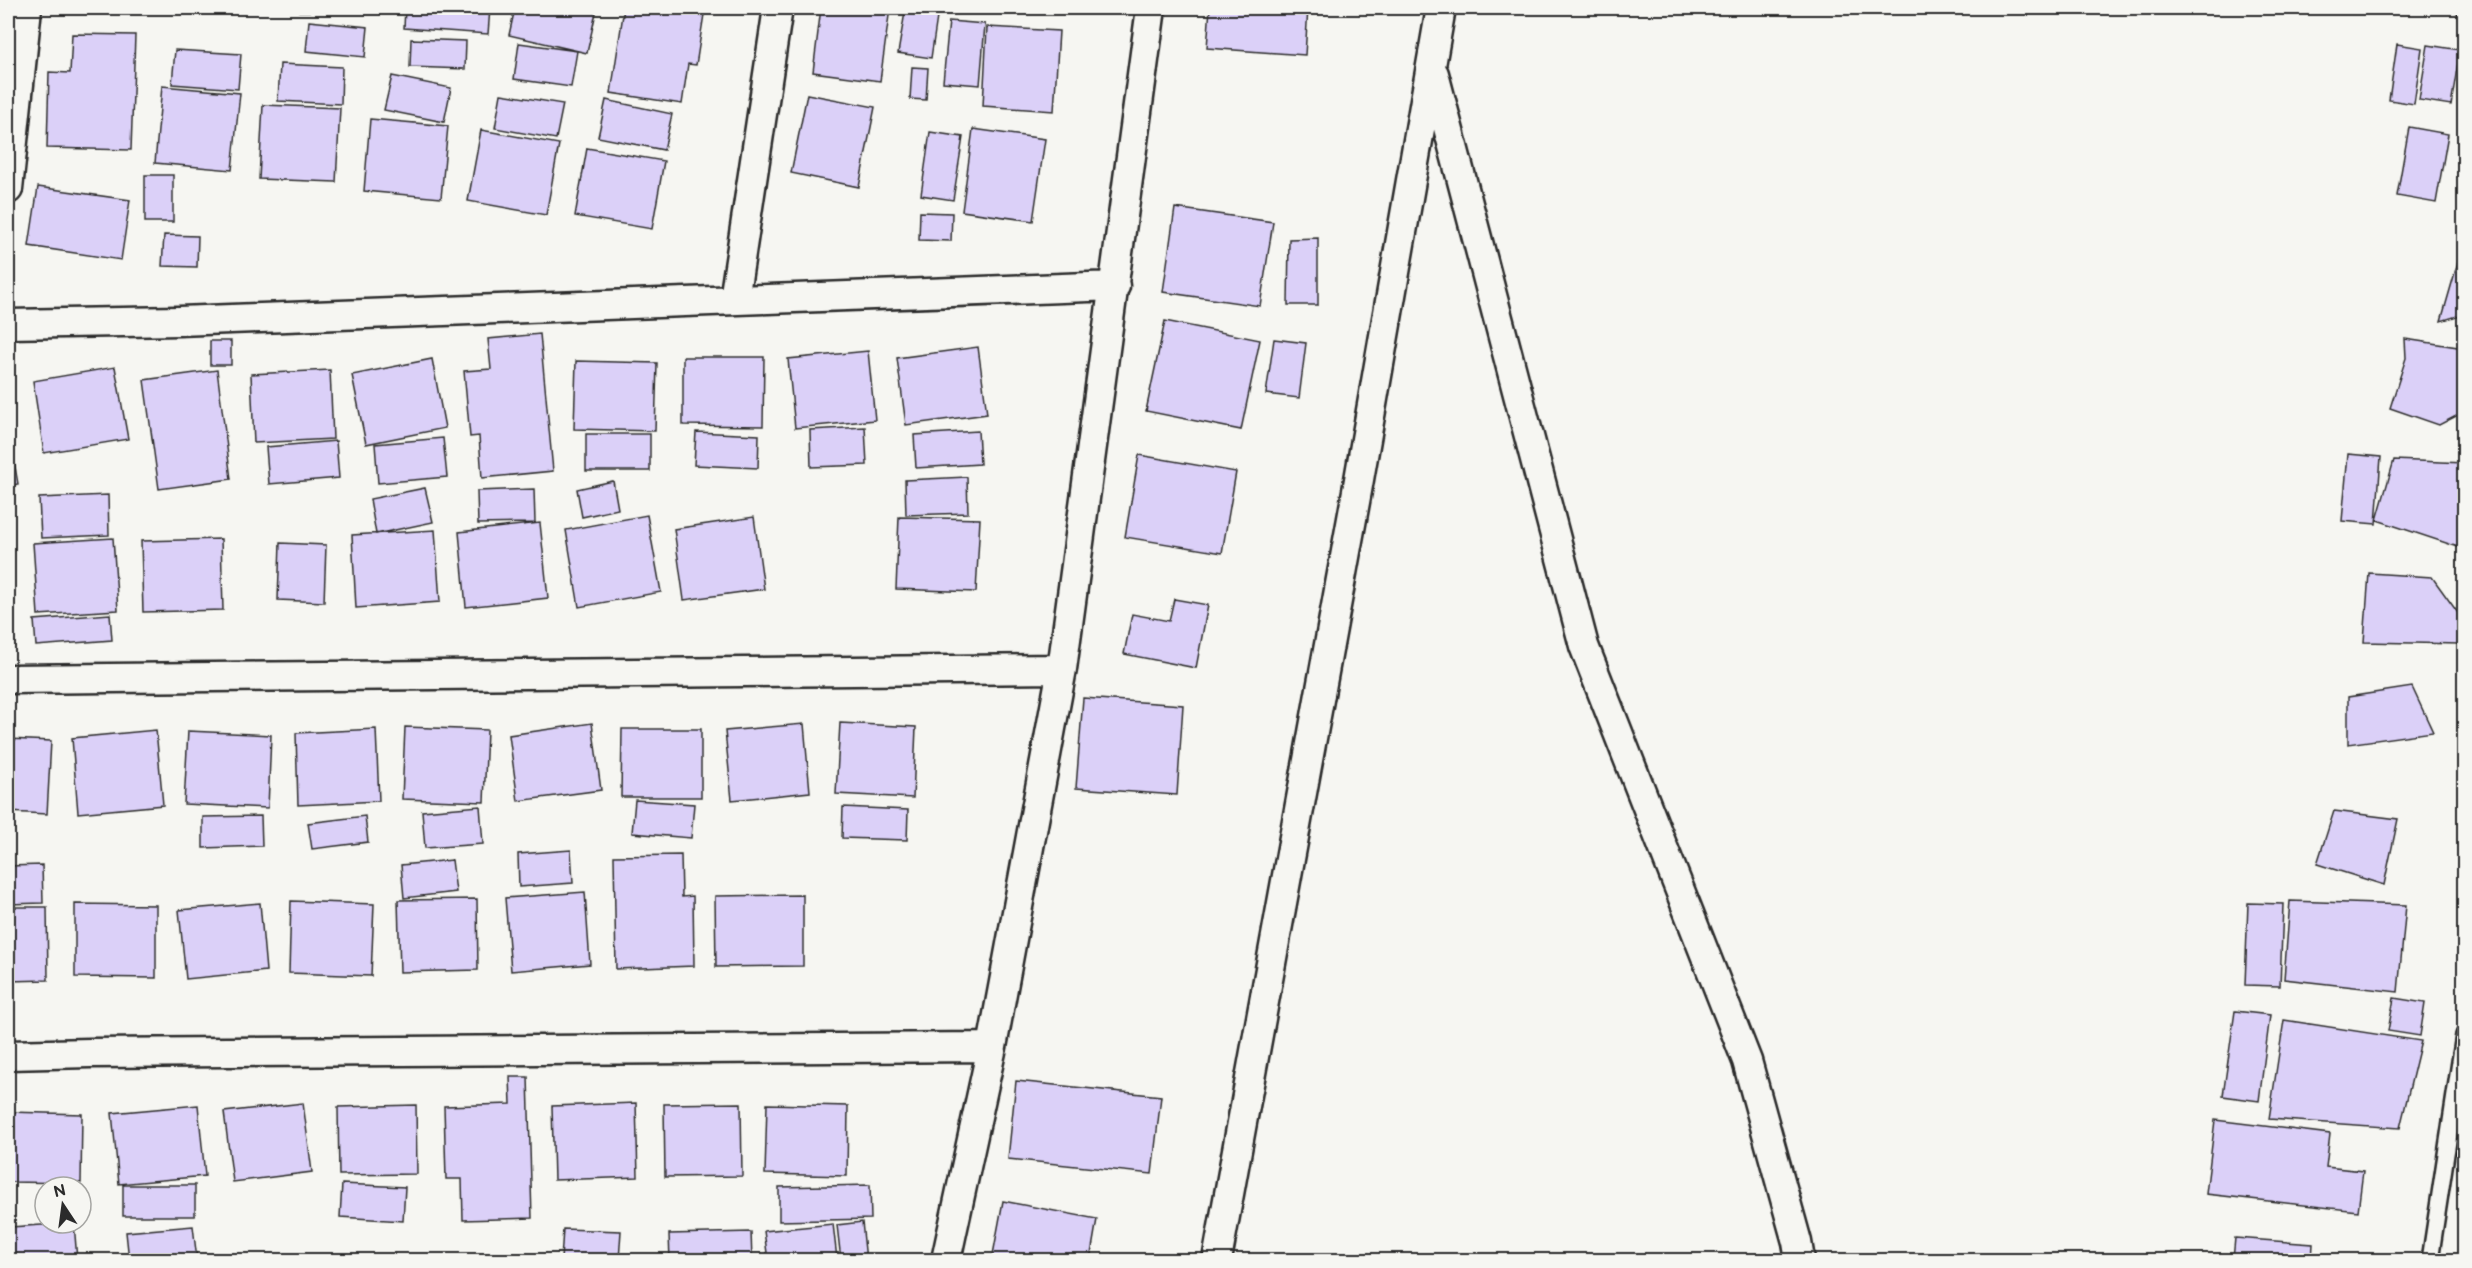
<svg xmlns="http://www.w3.org/2000/svg" width="2472" height="1268" viewBox="0 0 2472 1268" font-family="'Balsamiq Sans',sans-serif">
<rect width="100%" height="100%" fill="#f6f6f2"/>
<filter id="ink" filterUnits="userSpaceOnUse"><feTurbulence type="fractalNoise" baseFrequency=".0167" numOctaves="2"/><feDisplacementMap in="SourceGraphic" scale="12" xChannelSelector="R" yChannelSelector="G"/><feConvolveMatrix kernelMatrix="1 2 1 2 8 2 1 2 1" color-interpolation-filters="sRGB"/></filter>
<g filter="url(#ink)">
<!-- building -->
<path fill="#dbd0f8" stroke="#2b2b2b" stroke-width="1.5" d="M299,8H381V11H299Z
M405,8H490L488,34L404,28Z
M515,8H597L587,53L509,35Z
M624,8H705L696,65L688,64L682,104L611,93Z
M821,8H890L880,81L813,72Z
M1210,8H1308L1305,55L1207,48Z
M2464,8V49L2457,12Z
M905,12L937,17L931,58L898,53Z
M309,21L368,27L365,57L306,51Z
M949,21L985,24L980,85L943,82Z
M987,27L1059,31L1054,111L983,106Z
M72,34L135,35L131,150L47,148L49,72L70,73Z
M411,39L466,41L465,69L410,67Z
M519,43L577,51L571,87L514,79Z
M2397,44L2422,48L2414,104L2389,100Z
M2428,45L2460,50L2451,105L2419,100Z
M175,50L241,54L238,89L172,84Z
M280,64L342,67L341,104L278,101Z
M912,67L928,68L926,100L910,99Z
M392,76L451,88L444,122L384,110Z
M162,86L240,93L232,170L155,163Z
M501,94L563,104L556,139L495,128Z
M807,94L875,107L859,187L791,173Z
M606,100L672,114L664,150L598,137Z
M263,105L340,108L336,182L259,179Z
M370,119L448,126L441,198L364,191Z
M2409,127L2448,134L2436,203L2397,196Z
M973,129L1045,139L1033,221L962,211Z
M481,130L559,144L546,215L468,201Z
M930,132L963,137L953,200L921,195Z
M587,148L664,161L652,229L575,216Z
M145,175H173V222H145Z
M38,187L130,200L121,260L29,246Z
M1175,208L1273,222L1260,306L1163,292Z
M920,212L952,213L951,241L919,240Z
M164,235L198,236L197,267L162,266Z
M1318,238V305H1288L1289,239Z
M2460,255L2464,256V314L2441,321Z
M1165,321L1260,340L1241,430L1146,411Z
M540,334L553,471L482,478L479,436L470,437L464,371L491,369L488,339Z
M1274,339L1306,343L1299,398L1266,394Z
M2405,339L2464,348V412L2439,425L2390,408L2406,358Z
M210,341H231V365H210Z
M978,347L987,414L906,425L897,358Z
M868,351L875,420L795,428L788,359Z
M683,357H764L763,426L683,425Z
M432,359L445,428L366,444L352,375Z
M576,361L657,363L655,431L574,429Z
M115,367L128,439L44,453L33,381Z
M217,370L231,479L159,489L144,380Z
M330,370L333,439L254,443L251,374Z
M8,427L18,484L8,486Z
M865,427L867,465L811,467L810,430Z
M978,431L980,464L916,468L914,435Z
M696,432L759,435L758,468L694,465Z
M586,434H650V471H586Z
M443,438L447,477L378,483L375,444Z
M336,441L339,478L269,484L266,447Z
M2348,454L2381,457L2376,524L2342,521Z
M1139,455L1236,472L1222,553L1125,537Z
M2394,460L2464,463V549L2377,520Z
M967,477L968,513L906,515L905,480Z
M613,481L618,509L582,517L577,489Z
M425,488L433,522L376,534L370,499Z
M534,489L535,523L478,524L477,491Z
M108,495L109,535L41,538L39,498Z
M647,515L661,592L579,607L566,530Z
M754,517L764,589L684,600L674,529Z
M899,517L980,519L976,592L896,589Z
M540,523L548,598L466,607L459,532Z
M435,530L440,602L356,608L352,535Z
M113,538L118,610L38,615L33,543Z
M221,539L223,610L143,612L141,541Z
M280,543L326,545L324,602L278,600Z
M2369,573L2432,577L2458,613L2460,644L2364,642Z
M1174,599L1208,605L1196,668L1124,654L1132,614L1169,621Z
M110,614L112,640L36,646L34,620Z
M2412,687L2433,732L2348,744V697Z
M1083,698L1183,705L1177,795L1076,788Z
M592,723L601,790L518,801L509,735Z
M840,723L916,727L913,798L836,794Z
M804,724L810,792L732,800L725,731Z
M405,727L487,730L484,802L402,799Z
M376,729L379,801L298,805L296,733Z
M622,729H701V797H621Z
M156,730L163,805L78,813L72,738Z
M188,731L271,735L268,808L184,804Z
M8,739L51,741L47,814L8,812Z
M635,800L694,804L691,838L632,833Z
M480,806L483,844L425,848L422,811Z
M843,807L908,810L907,840L842,838Z
M2334,811L2398,819L2384,885L2317,864Z
M261,816L262,846L203,848V817Z
M365,816L368,842L312,849L308,823Z
M571,850L573,883L519,887L518,854Z
M681,855L682,897L693,896L694,966L616,969L614,856Z
M452,860L456,892L404,898L401,865Z
M42,865L43,903L8,904V866Z
M585,892L590,964L511,971L505,898Z
M803,895V966L716,967L715,896Z
M477,899L478,970L400,972L398,900Z
M291,901L374,904L371,976L289,973Z
M2290,901L2406,905L2398,992L2284,979Z
M260,903L266,971L186,979L179,910Z
M2248,903L2283,904L2280,986L2245,985Z
M75,904L156,905V978L75,977Z
M8,907H47L48,980L8,981Z
M2394,998L2425,1003L2420,1036L2388,1031Z
M2235,1011L2270,1015L2259,1101L2223,1096Z
M2284,1020L2421,1041L2400,1128L2269,1119Z
M510,1077H528L532,1218L463,1220L462,1179H446L444,1106L511,1104Z
M1016,1081L1161,1096L1152,1174L1008,1159Z
M303,1103L312,1172L233,1182L224,1112Z
M636,1103L638,1177L554,1180L552,1106Z
M741,1103L742,1176L665,1177L664,1104Z
M767,1104L848,1106L847,1176L765,1174Z
M198,1105L205,1176L119,1184L112,1113Z
M416,1105L417,1174L339,1175L338,1107Z
M8,1112L82,1114L81,1183L8,1182Z
M2215,1120L2330,1134L2326,1167L2363,1171L2358,1211L2206,1194Z
M342,1184L405,1187L403,1221L340,1217Z
M123,1185H195V1216H123Z
M870,1185L871,1219L779,1221V1187Z
M1003,1201L1097,1219L1090,1260H992Z
M862,1222L866,1260H841L837,1225Z
M74,1223L77,1260H13L10,1227Z
M833,1224L837,1259L768,1260L764,1231Z
M193,1226L197,1260H129L126,1232Z
M563,1229L621,1231L619,1260H561Z
M751,1232L752,1260H670L669,1234Z
M2235,1238L2313,1244L2312,1260H2233Z"/>
<g fill="none" stroke-linecap="round" stroke-linejoin="round">
<!-- lane casing -->
<g stroke="#2b2b2b" stroke-width="20">
<path id="lane" d="M2430,1260L2464,1035"/>
</g>
<!-- street casing -->
<g stroke="#2b2b2b" stroke-width="33">
<path id="street" d="M1434,74L1584,646L1747,1061L1797,1242L1800,1260
M8,189L27,8
M734,300L778,8
M8,324L179,321L1115,286
M8,679L1062,669
M8,1055L90,1053L992,1047
M946,1260L992,1047L1062,669L1151,8
M1217,1260L1357,491L1441,8"/>
</g>
<!-- lane -->
<use href="#lane" stroke="#f6f6f2" stroke-width="15"/>
<!-- street -->
<use href="#street" stroke="#f6f6f2" stroke-width="28"/>
</g>
</g>
<!-- margin -->
<rect width="2472" height="1268" fill="none" stroke="#f6f6f2" stroke-width="30"/>
<rect x="15" y="15" width="2442" height="1238" fill="none" stroke="#2b2b2b" stroke-width="2" filter="url(#ink)"/>
<!-- north arrow -->
<g transform="translate(63 1205) rotate(347)"><circle r="28" fill="#f6f6f2" stroke="#a5a5a2" stroke-width="1.5"/>
<path d="M0-4.5L10 22L0 15L-10 22Z" fill="#2b2b2b"/>
<text y="-9" font-size="16" font-weight="bold" text-anchor="middle" fill="#2b2b2b">N</text>
</g>
</svg>
